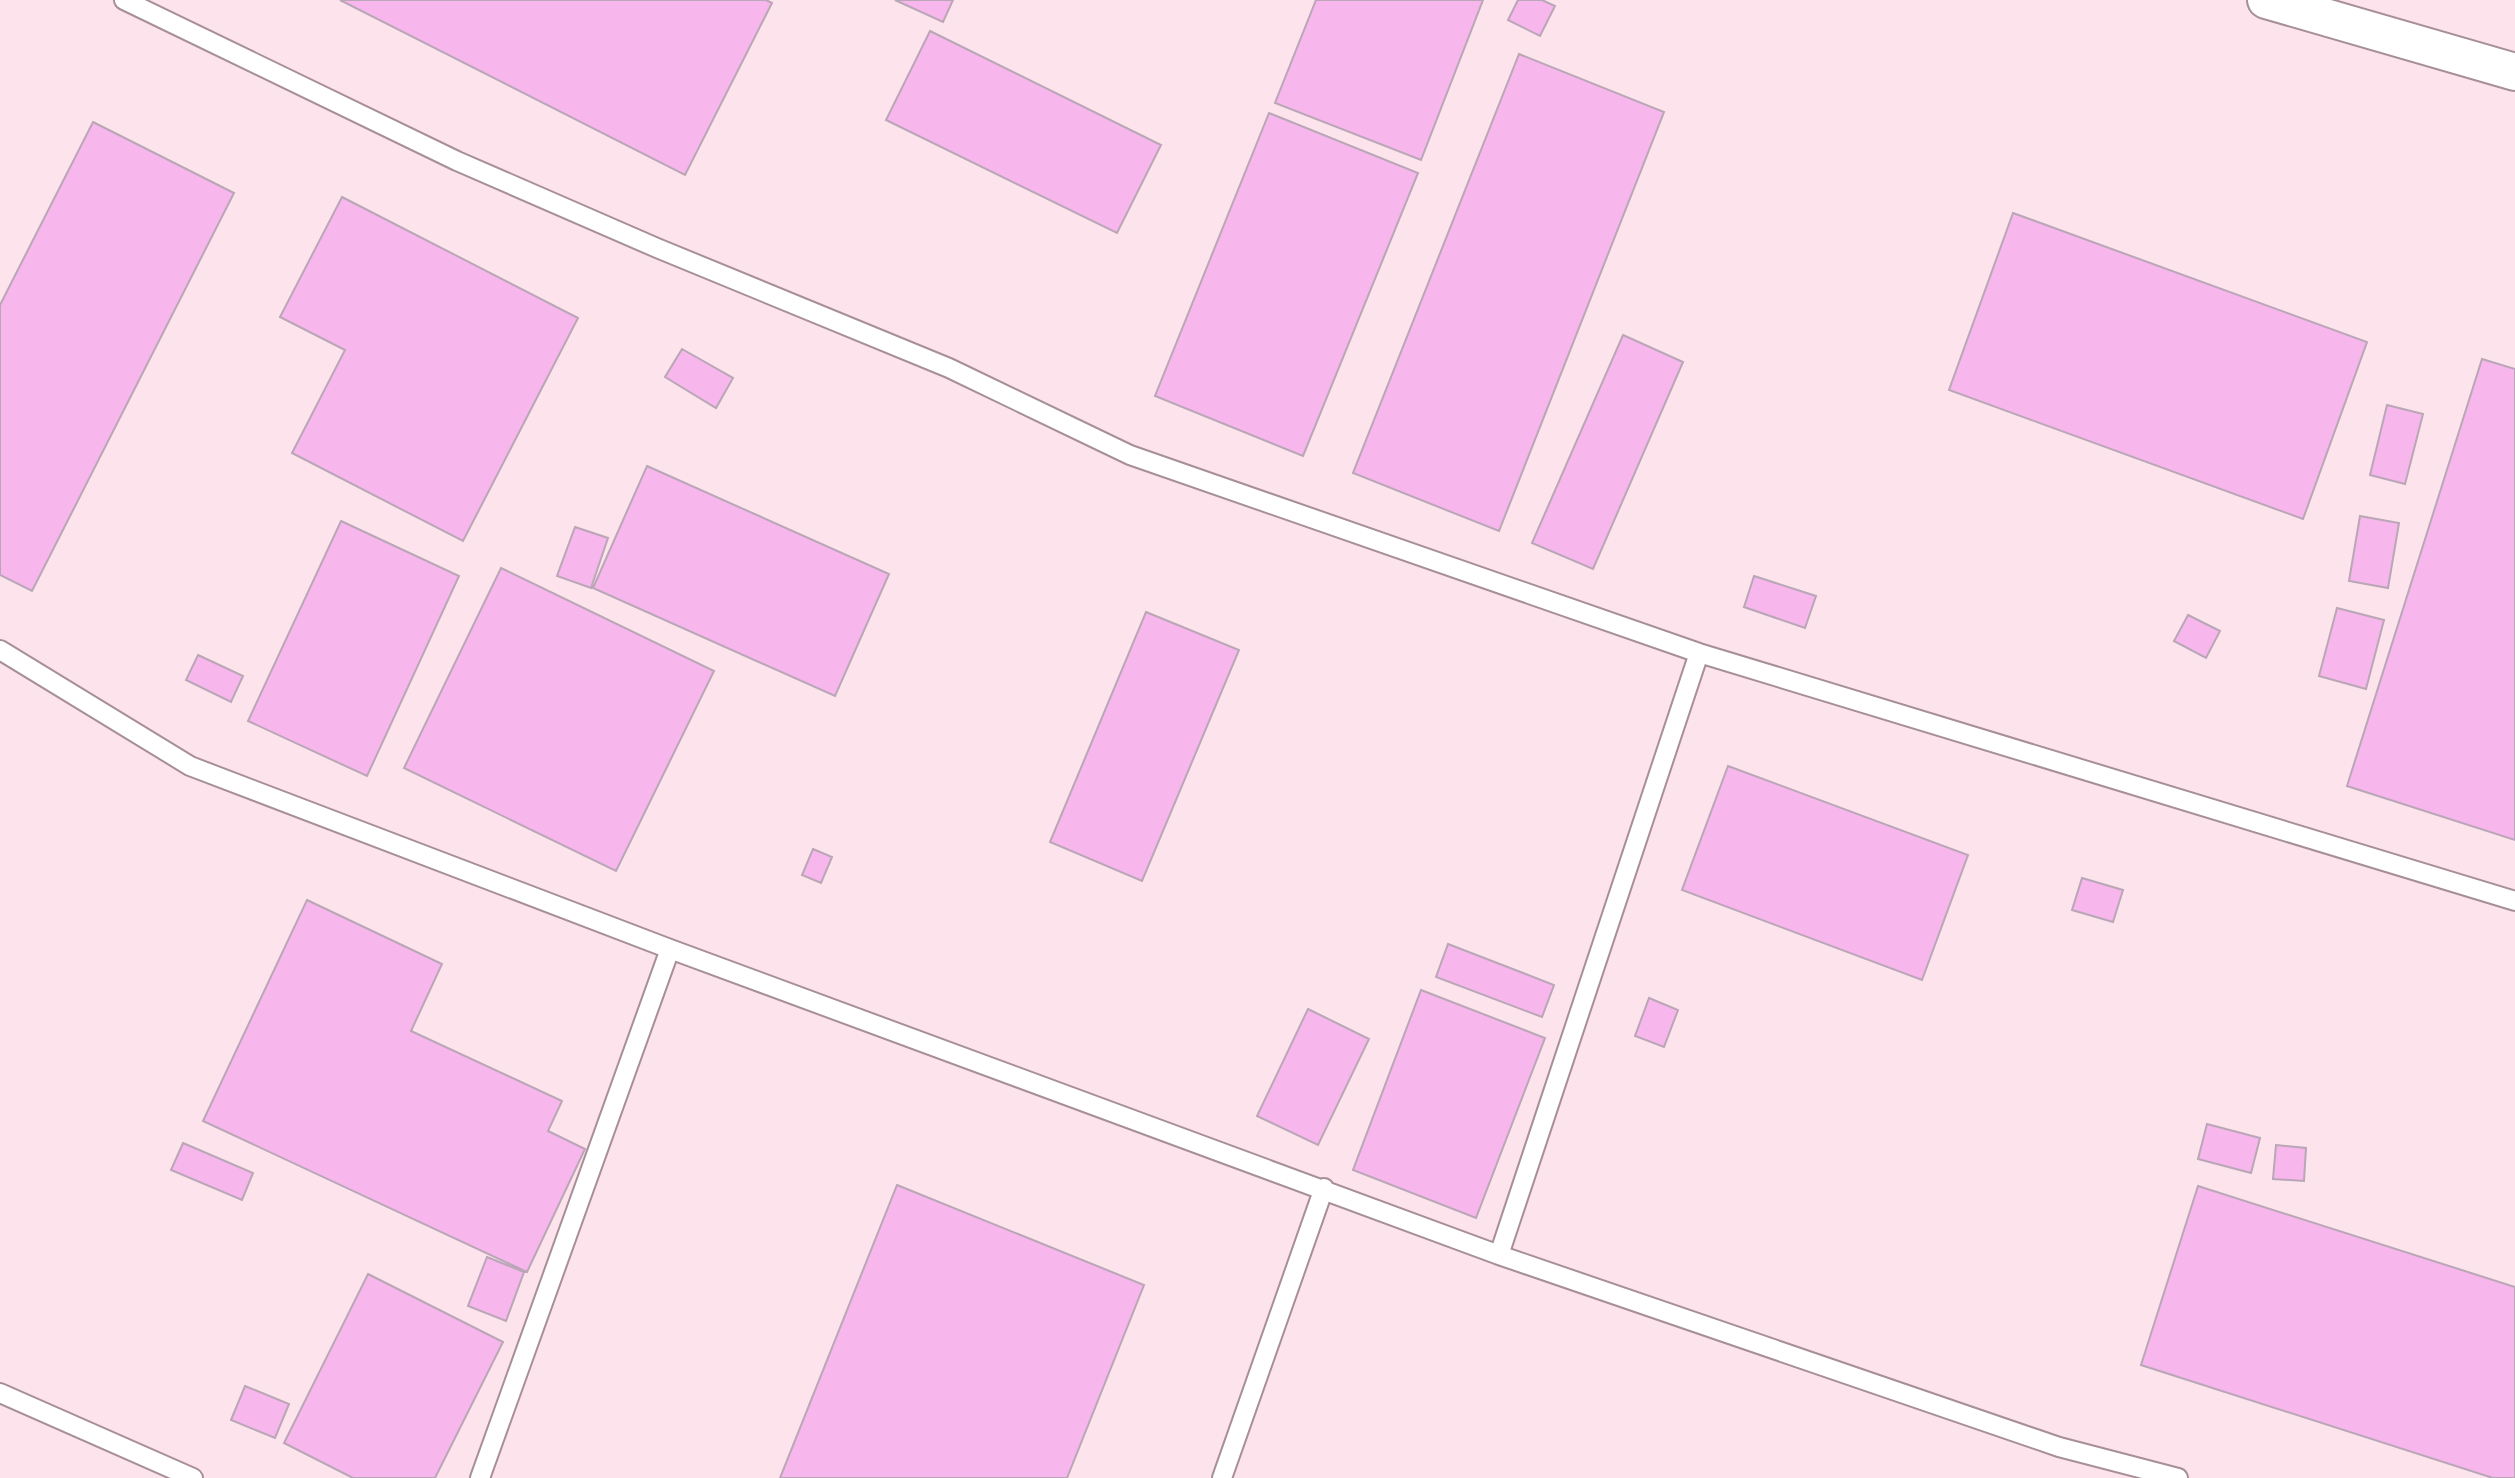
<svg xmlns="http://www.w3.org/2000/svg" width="2515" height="1478" viewBox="0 0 2515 1478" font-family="'Varela Round',sans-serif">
<rect width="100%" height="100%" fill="#fde3eb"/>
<!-- building -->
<path fill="#f7b6ec" stroke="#b9a6b6" stroke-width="2" d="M340,0H766L772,3L685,175Z
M895,0H953L943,22Z
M1316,0H1483L1421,160L1275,103Z
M1518,0H1542L1555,6L1540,36L1508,20Z
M930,31L1161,145L1117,233L886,120Z
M1519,54L1664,112L1499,531L1353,473Z
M1269,113L1418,173L1303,456L1155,396Z
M93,122L234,193L32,591L0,575V305Z
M342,197L578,318L463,541L292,453L345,350L280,317Z
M2013,213L2367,342L2303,519L1949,390Z
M1623,335L1683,362L1593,569L1532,543Z
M682,349L733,378L716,408L665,377Z
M2482,359L2515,369V840L2347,786Z
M2387,405L2423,414L2405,484L2370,475Z
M647,466L889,574L835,696L593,588Z
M2360,516L2399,523L2388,588L2349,581Z
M341,521L459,576L367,776L248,721Z
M575,527L608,538L591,588L557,576Z
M501,568L714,671L616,871L404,768Z
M1754,576L1816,596L1805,628L1744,607Z
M2337,608L2384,620L2366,689L2319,676Z
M1146,612L1239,650L1142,881L1050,842Z
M2188,615L2220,631L2206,658L2174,641Z
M198,655L243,676L231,702L186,680Z
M1728,766L1968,855L1922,980L1682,890Z
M813,849L832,857L821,883L802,875Z
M2082,878L2123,890L2113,922L2072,910Z
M307,900L442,964L411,1031L562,1101L548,1131L585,1149L527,1272L203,1121Z
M1448,944L1554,985L1542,1017L1436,977Z
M1421,990L1545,1038L1476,1218L1353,1170Z
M1649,998L1678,1010L1664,1047L1635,1036Z
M1308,1009L1369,1039L1318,1145L1257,1116Z
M2207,1124L2260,1138L2251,1173L2198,1159Z
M183,1143L253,1173L242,1200L171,1170Z
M2276,1145L2306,1148L2304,1181L2273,1179Z
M897,1185L1144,1285L1067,1478H780Z
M2198,1186L2515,1287V1478H2493L2141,1365Z
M487,1257L524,1272L506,1321L468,1306Z
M368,1274L503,1342L435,1478H353L284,1443Z
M245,1386L289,1404L275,1438L231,1420Z"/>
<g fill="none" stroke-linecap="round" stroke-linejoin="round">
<!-- lane casing -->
<g stroke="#a78f97" stroke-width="22">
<path id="lane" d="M124,0L457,161L657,248L949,368L1130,455L1699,653L2515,901
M0,650L190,766L670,949L1499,1255L2059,1447L2178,1478
M1499,1255L1699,653
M0,1393L193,1478
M480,1478L670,949
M1222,1478L1324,1188"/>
</g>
<!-- street casing -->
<g stroke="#a78f97" stroke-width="40">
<path id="street" d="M2266,0L2515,72"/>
</g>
<!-- lane -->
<use href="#lane" stroke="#fff" stroke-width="18"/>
<!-- street -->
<use href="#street" stroke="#fff" stroke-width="36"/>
</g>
</svg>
